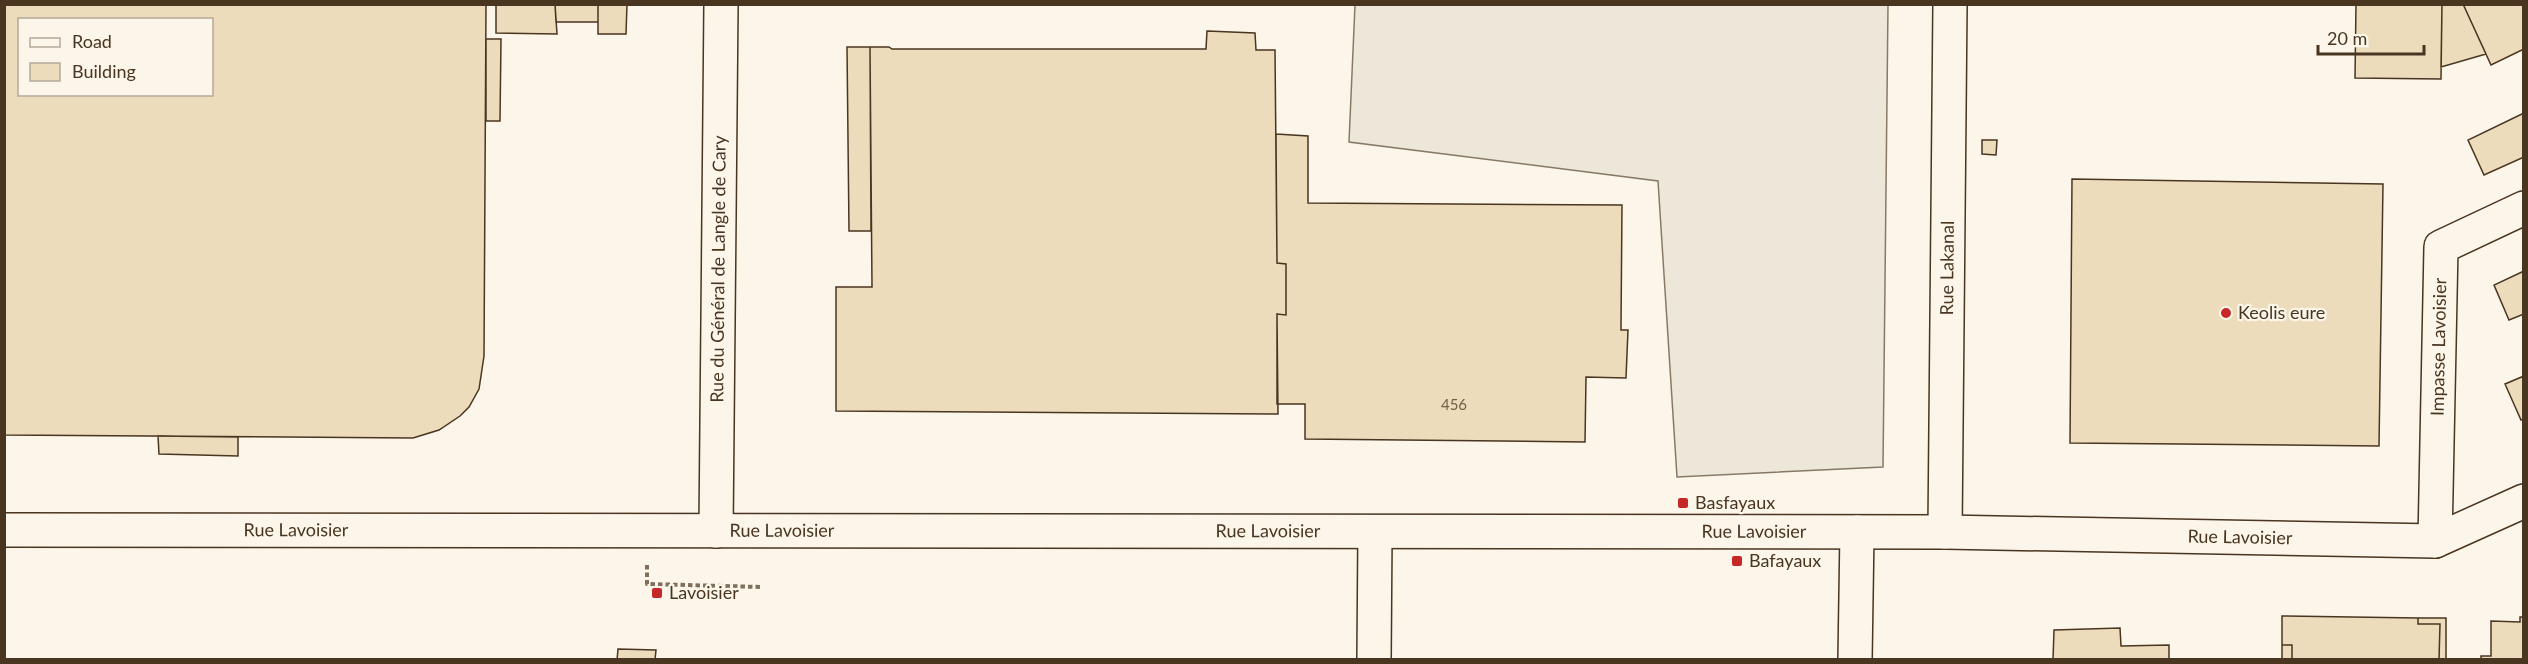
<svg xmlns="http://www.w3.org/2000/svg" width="2528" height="664" viewBox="0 0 2528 664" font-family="Lato,sans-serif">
<rect width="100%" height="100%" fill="#fbf6e9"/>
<!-- parking -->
<path fill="#ede7d9" stroke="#887966" stroke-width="1.5" d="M1355,5H1888L1883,467L1677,477L1658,181L1349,142Z"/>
<!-- building -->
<path fill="#ecdcbc" stroke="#4a3520" stroke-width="1.5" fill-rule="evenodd" d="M4,4H486L484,356L479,389L469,407L460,416L439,430L413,438L4,435ZM20,20H212V94H20Z
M496,4H555L557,34L496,33Z
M555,4H598V22H556Z
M598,4H627L626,34H598Z
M2356,4H2442L2441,79L2355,78Z
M2442,4H2463L2486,54L2441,67Z
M2463,4H2524V49L2491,65Z
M1207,31L1255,33L1256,50H1275L1277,263L1286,264V315L1277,314L1278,414L836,411V287H872L870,47H889L892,49H1206Z
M486,39H501L500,121H486Z
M847,47H870L871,231H849Z
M2524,113V157L2484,175L2468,140Z
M1276,134L1308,136V203L1622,205L1621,327V330H1628L1626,378L1586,377L1585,442L1305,439V404H1277V314L1286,315V264L1277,263Z
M1982,140H1997L1996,155L1982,154Z
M2072,179L2383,184L2379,446L2070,443Z
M2524,271V314L2509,320L2494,285Z
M2524,376V419L2521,420L2505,384Z
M158,436L238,437V456L159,454Z
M2282,616L2418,618V624H2440L2439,660H2292V645H2282Z
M2520,617H2524V660H2481V656H2491V621L2520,622Z
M2418,618H2446V660H2439L2440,624H2418Z
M2120,628L2121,646L2169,645V660H2053L2054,630Z
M2282,645H2292V660H2282Z
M618,649L656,650L655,660H617Z"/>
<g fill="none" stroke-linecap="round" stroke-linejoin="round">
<!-- minor casing -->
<g stroke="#4a3520" stroke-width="36">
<g id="minor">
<path id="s1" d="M4,530L1945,532L2435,541L2524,501"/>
<path id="s2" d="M716,531L721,4"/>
<path id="s3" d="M1945,532L1950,4"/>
<path id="s4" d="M2435,541L2441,247L2524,208"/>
<path d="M1374,660L1375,532"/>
<path d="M1855,660L1857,532"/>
</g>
</g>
<!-- path -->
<path stroke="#7f6f5c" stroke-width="4" stroke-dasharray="4.5 3" stroke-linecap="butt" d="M647,565V584L762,587"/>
<!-- minor -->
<use href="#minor" stroke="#fbf6e9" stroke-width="33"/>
</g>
<!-- markers -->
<g fill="#c62828" stroke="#fbf6e9" stroke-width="2">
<circle cx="2226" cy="313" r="6"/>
<rect x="1677" y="497" width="12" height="12" rx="3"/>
<rect x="1731" y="555" width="12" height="12" rx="3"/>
<rect x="651" y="587" width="12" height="12" rx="3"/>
</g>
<g text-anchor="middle" stroke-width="4.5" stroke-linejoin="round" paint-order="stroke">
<!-- number labels -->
<g font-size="15" fill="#725f47">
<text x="1454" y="410">456</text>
</g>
<!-- street labels -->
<g font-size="18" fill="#4a3520" stroke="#fbf6e9">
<text dy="6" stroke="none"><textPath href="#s2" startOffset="262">Rue du Général de Langle de Cary</textPath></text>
<text dy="6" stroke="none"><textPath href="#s3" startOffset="264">Rue Lakanal</textPath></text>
<text dy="6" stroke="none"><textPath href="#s4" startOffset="194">Impasse Lavoisier</textPath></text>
<text dy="6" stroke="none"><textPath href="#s1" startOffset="292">Rue Lavoisier</textPath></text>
<text dy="6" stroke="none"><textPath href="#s1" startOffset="778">Rue Lavoisier</textPath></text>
<text dy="6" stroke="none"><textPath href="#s1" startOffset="1264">Rue Lavoisier</textPath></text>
<text dy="6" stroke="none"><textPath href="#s1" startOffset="1750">Rue Lavoisier</textPath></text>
<text dy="6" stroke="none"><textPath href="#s1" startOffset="2236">Rue Lavoisier</textPath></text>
</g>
<!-- poi labels -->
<g font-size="18" fill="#4a3520" stroke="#fbf6e9" text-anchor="start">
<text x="2238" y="319">Keolis eure</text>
<text x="1695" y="509">Basfayaux</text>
<text x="1749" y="567">Bafayaux</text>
<text x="669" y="599">Lavoisier</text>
</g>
</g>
<!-- border -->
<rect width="2528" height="664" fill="none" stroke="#4a3520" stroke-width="12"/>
<!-- legend -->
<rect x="18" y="18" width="195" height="78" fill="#fbf6e9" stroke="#b4a999" stroke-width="1.5"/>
<rect x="30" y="38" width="30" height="9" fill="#fbf6e9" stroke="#b4a999" stroke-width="1.5"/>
<text x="72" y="48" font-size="18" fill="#4a3520">Road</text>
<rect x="30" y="63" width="30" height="18" fill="#ecdcbc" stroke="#b4a999" stroke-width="1.5"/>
<text x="72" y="78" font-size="18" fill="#4a3520">Building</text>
<!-- scale -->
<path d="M2318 45v9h106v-9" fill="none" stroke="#4a3520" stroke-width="3"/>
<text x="2327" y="45" font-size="18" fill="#4a3520" stroke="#fbf6e9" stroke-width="4.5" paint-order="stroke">20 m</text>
</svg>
